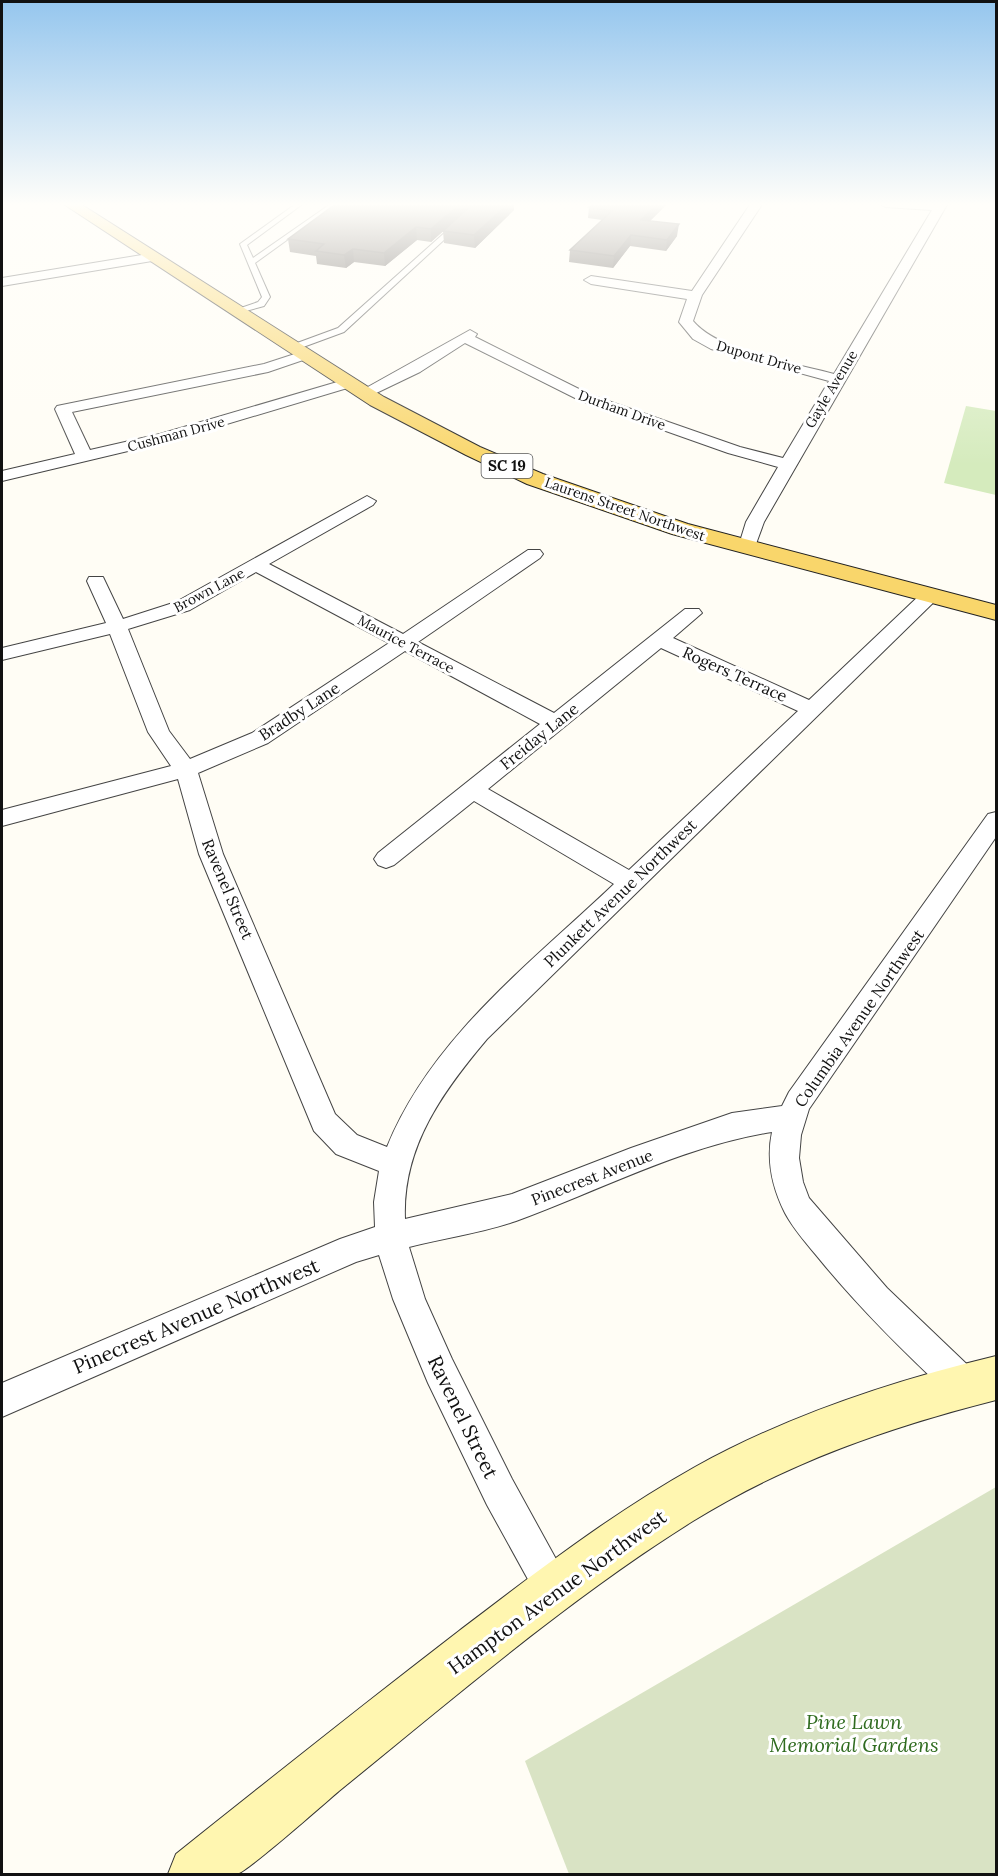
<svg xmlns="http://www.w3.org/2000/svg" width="998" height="1876" viewBox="0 0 998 1876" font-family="Lora,serif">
<rect width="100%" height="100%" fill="#fffdf5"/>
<!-- green -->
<path fill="#d5ebbd" d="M966,406L996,411V495L944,483Z"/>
<!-- cemetery -->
<path fill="#d9e3c4" d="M996,1487V1874H569L525,1761Z"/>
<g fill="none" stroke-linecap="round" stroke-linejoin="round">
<!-- lane casing -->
<g stroke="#444" stroke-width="2">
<path id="lane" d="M297,203H304L247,245L253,258L332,203H338L255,263L270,297L264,306L235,314V310L258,302L262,297L240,244Z
M478,203H484L344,332L295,350H289V346L338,328Z"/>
</g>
<!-- street casing -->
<g stroke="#444" stroke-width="2">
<path id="street" d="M751,203H763L702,295L693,321C719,352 794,363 834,374L932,210L885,207L879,203H948L764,522L753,552L747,553L738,548L746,522L778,467L728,453L581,401L465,343L420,372L370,396L365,398L357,393L470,330L477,334L475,337L591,395L740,447L783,458L829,381L711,349L693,339L679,322L687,299L591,284L584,280L591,276L692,291Z
M154,253L158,254V260L2,286V278Z
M304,351L311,355L309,358L268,372L72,412L90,450L160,434L344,380H354L357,383L354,386L170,441L2,481V471L75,454L55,409L57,406L264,364Z
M367,496L376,501L373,505L269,564L403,634L528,550H540L543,554L540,558L418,642L554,713L685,609H699L702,613L673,638L809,700L923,592H937L940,596L487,1039C443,1091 402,1147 405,1219L512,1194L631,1148L732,1113L782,1106L789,1092L988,814L996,812V837L809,1109L801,1135L799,1158L803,1182L809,1198L887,1288L976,1373L981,1385L976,1397L964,1402L952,1397C906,1354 861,1310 821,1261C808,1245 794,1230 785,1213C772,1187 766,1161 772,1132C683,1146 601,1190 516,1221C482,1233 444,1238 409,1247L425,1299L452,1359L512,1479L573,1590L567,1603L554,1609L541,1603L487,1505L428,1383L393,1299L379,1255L356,1262L2,1417V1383L340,1239L375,1227L374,1202L379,1171L336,1154L314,1131L199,854L178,779L2,826V810L171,766L148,732L110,634L2,660V648L106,623L87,581L89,577H103L123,619L176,602ZM256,572L389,643L252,733L190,759L169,731L128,629L190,610ZM661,648L798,711L629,870L488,789ZM405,651L540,724L378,853L374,859L378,865L386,868L394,865L474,801L614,884C531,963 431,1038 387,1147L357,1135L335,1114L223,854L198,773L268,743Z"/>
</g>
<!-- secondary casing -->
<g stroke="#333" stroke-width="2">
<path id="secondary" d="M996,1356V1400C890,1427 788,1462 693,1521C571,1597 451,1700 339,1791C325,1803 247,1872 237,1874C216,1876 190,1874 168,1874L176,1854C270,1779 364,1704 459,1631C535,1573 611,1514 695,1467C789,1415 892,1381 996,1356Z"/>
</g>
<!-- primary casing -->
<g stroke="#222" stroke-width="2">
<path id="primary" d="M62,203H79L384,397L480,447L543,474L688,524L996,605V620L672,534L527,484L466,455L370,405Z"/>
</g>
<!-- lane -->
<use href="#lane" fill="#fff" fill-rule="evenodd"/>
<!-- street -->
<use href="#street" fill="#fff" fill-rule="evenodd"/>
<!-- secondary -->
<use href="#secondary" fill="#fff6b0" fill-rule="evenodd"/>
<!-- primary -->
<use href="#primary" fill="#f9d66b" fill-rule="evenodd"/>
</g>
<!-- wall -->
<path fill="#4d4742" d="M594,203H666V205L650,221L677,236L666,251L630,246L613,268L569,262L570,250L602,220L588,218L589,207Z
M514,210L475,248L444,243L443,231L431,242L417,240L385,266L354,262L346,268L317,264L316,256L290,252L288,239Z"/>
<!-- shaded-wall -->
<path fill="#3f3936" d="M461,203H474V204L431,242V229Z
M509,203H514V210L475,248L474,235Z
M658,203H666V205L640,231L641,220Z
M679,224L677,236L666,251L667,240Z
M416,227L417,240L385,266L384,253Z
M631,235L630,246L613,268L614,256Z
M353,249L354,262L346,268L344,255Z"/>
<!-- building -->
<path fill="#5a524d" stroke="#3f3936" stroke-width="1.5" d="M337,203H461L431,229L416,227L384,253L353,249L344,255L316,251L324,244L288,239Z
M474,203H509L474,235L443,231Z
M594,203H658L641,220L679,224L667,240L631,235L614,256L570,250L612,211L589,207Z"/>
<!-- sky -->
<linearGradient id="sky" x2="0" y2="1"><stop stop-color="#95c6ee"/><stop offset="0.44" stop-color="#fffefa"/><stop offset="1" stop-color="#fffefa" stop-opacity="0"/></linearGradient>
<rect width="998" height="465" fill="url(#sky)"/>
<g text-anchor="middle" stroke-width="6" stroke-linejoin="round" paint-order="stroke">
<!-- far-street labels -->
<g font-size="14" fill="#111" stroke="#fff">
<text transform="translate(759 357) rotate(16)" y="5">Dupont Drive</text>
<text transform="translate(831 389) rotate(-59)" y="5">Gayle Avenue</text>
<text transform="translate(622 410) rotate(20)" y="5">Durham Drive</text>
<text transform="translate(176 434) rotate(-15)" y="5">Cushman Drive</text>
<text transform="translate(625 509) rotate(19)" y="5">Laurens Street Northwest</text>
<text transform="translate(209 590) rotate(-28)" y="5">Brown Lane</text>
<text transform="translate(406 644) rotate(28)" y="5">Maurice Terrace</text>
</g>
<!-- shield labels -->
<rect fill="#fff" stroke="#585858" stroke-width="1.5" x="481.5" y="454" width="51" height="24" rx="4.5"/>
<g font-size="15" font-weight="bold" fill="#111">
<text x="507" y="471">SC 19</text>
</g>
<!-- street labels -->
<g font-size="16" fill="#111" stroke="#fff">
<text transform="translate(735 674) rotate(24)" y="6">Rogers Terrace</text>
<text transform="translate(299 711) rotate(-33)" y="6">Bradby Lane</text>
<text transform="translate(539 736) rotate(-39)" y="6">Freiday Lane</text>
<text transform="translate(228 889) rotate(67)" y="6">Ravenel Street</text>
<text transform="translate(620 893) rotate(-44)" y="6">Plunkett Avenue Northwest</text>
<text transform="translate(859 1018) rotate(-55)" y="6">Columbia Avenue Northwest</text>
<text transform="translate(592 1177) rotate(-21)" y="6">Pinecrest Avenue</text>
</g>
<!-- near-street labels -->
<g font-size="20" fill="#111" stroke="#fff">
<text transform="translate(196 1316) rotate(-23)" y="7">Pinecrest Avenue Northwest</text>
<text transform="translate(463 1417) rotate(64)" y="7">Ravenel Street</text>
<text transform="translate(557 1592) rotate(-36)" y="7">Hampton Avenue Northwest</text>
</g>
<!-- near-park labels -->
<g font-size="20" font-style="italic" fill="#2f6b1f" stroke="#fff">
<text x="854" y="1729">Pine Lawn<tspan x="854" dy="23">Memorial Gardens</tspan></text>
</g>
</g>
<!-- border -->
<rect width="998" height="1876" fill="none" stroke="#111111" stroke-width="6"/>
</svg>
